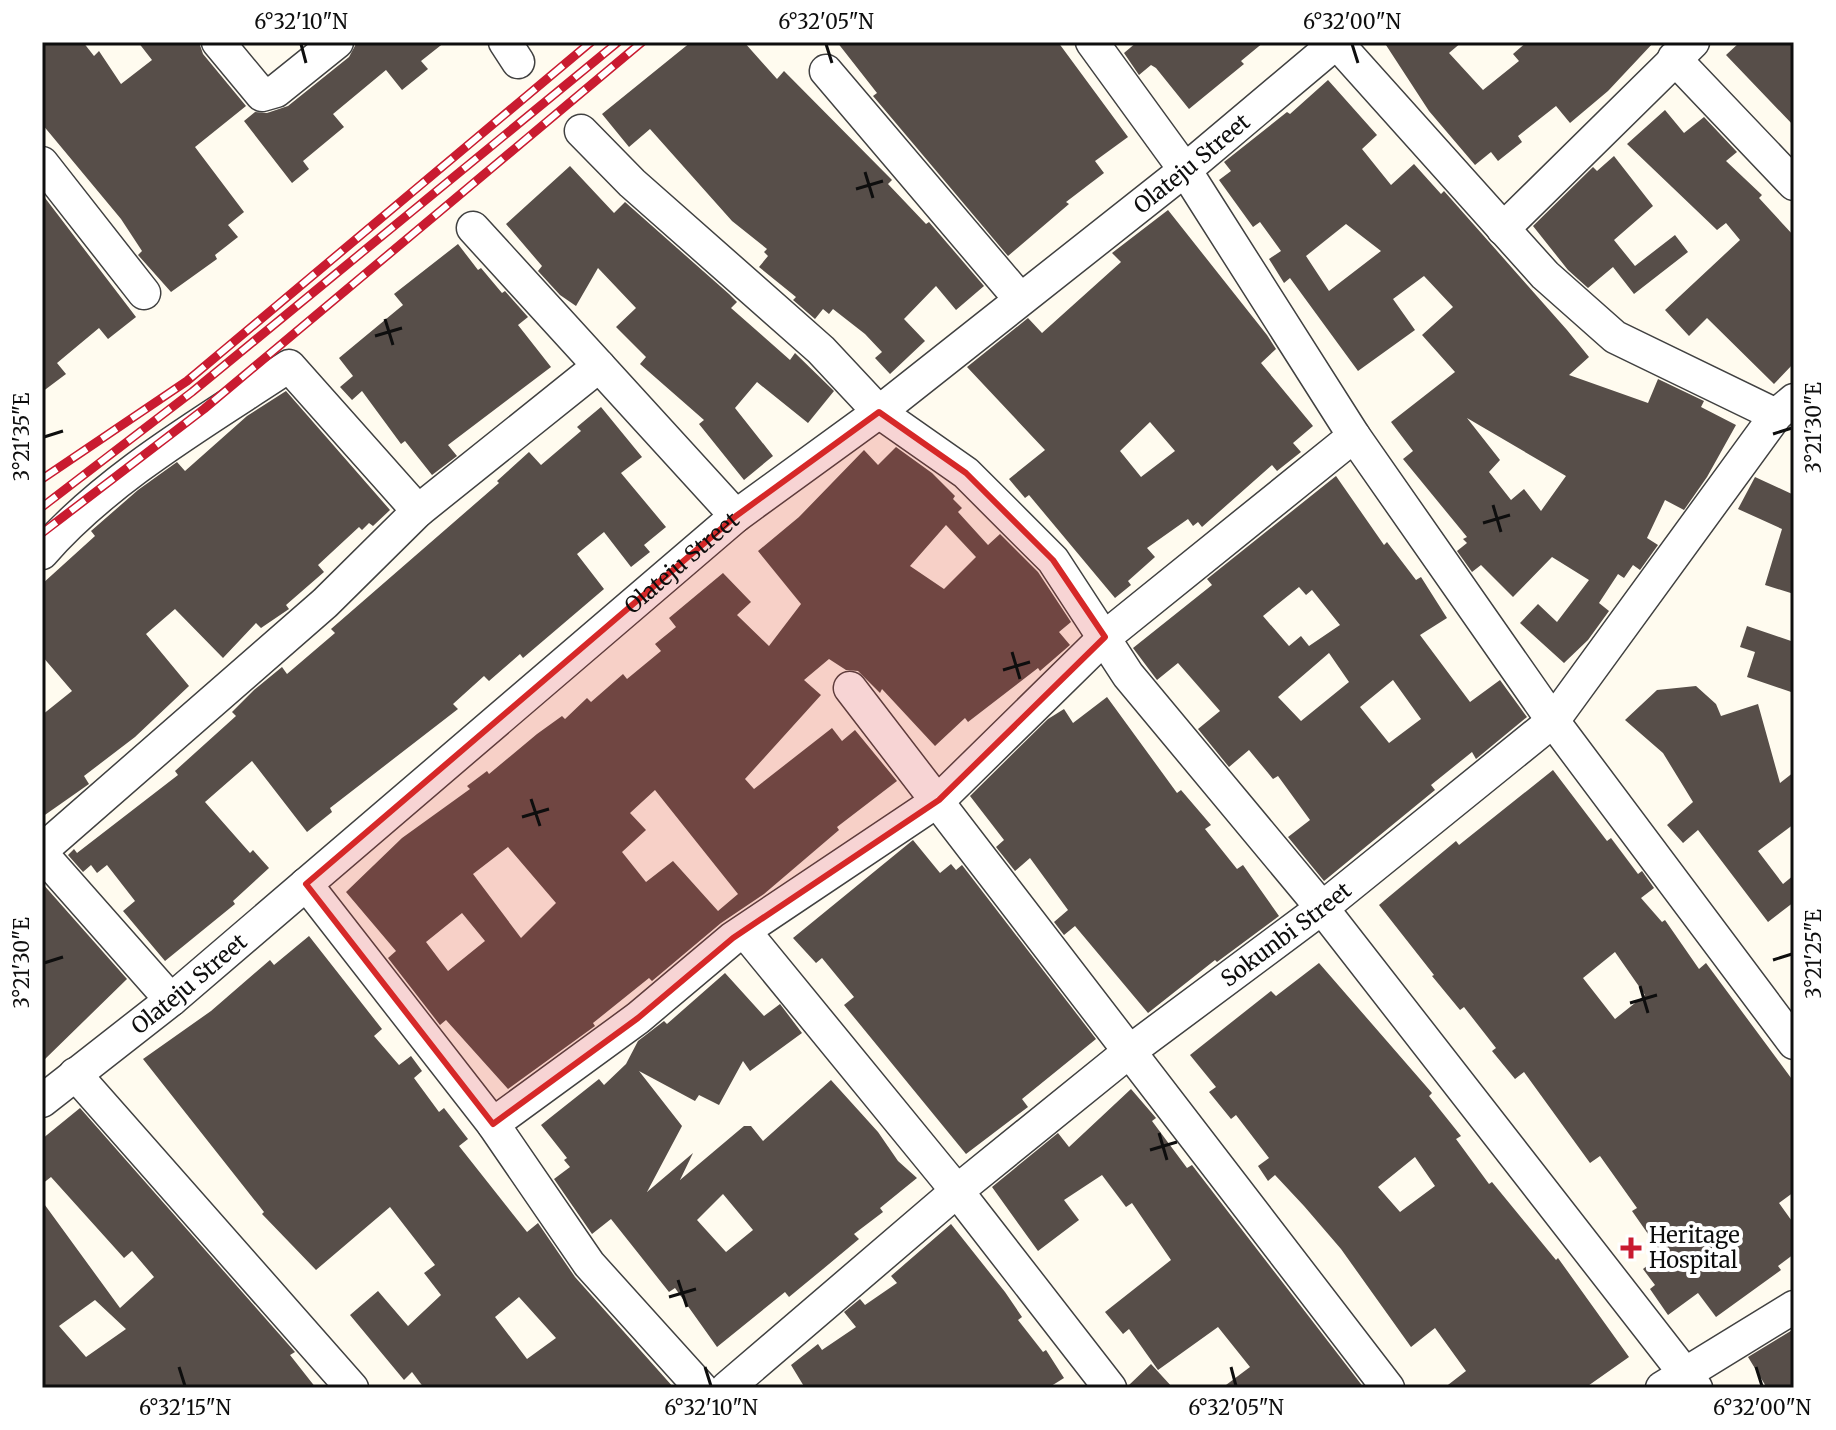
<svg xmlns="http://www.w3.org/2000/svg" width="1836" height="1430" viewBox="0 0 1836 1430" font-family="Merriweather,serif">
<rect width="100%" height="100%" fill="#fffbef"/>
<!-- building -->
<path fill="#574e49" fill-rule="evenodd" d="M42,42H83L94,56L99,51L121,84L152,60L138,42H199L203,54L246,106L195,147L244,212L228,225L238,237L215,255L217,259L171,292L138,255L142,251L121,219L42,124Z
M357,42H445L421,61L428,69L402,90L386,70L333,114L344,127L303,161L309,169L292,183L244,121L255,112L267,113L288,106L349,57Z
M691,42H744L777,79L784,71L892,180L888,184L926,224L929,222L984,286L956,310L936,286L904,319L925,341L890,374L875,358L882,352L865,334L833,309L829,314L823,309L815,319L793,300L796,297L759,267L768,256L764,252L767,249L732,221L650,129L629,147L602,114Z
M837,42H1058L1128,137L1095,161L1104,173L1066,202L1069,204L1008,256L873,96L877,93Z
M1137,42H1264L1241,61L1244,64L1189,109L1156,68L1151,65L1139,75L1124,53Z
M1384,42H1462L1449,53L1483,90L1519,61L1513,54L1527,42H1654L1608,91L1570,123L1556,106L1518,136L1522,142L1498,161L1491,152L1475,165L1429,111Z
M1740,42H1794V126L1726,55Z
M1328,80L1377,135L1362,149L1391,185L1414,164L1441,194L1444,191L1567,330L1589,357L1569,375L1648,403L1658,379L1704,401L1701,407L1736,425L1707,477L1684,510L1665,500L1647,538L1658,545L1640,570L1633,565L1624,578L1618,574L1599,603L1609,611L1588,640L1564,663L1520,623L1538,604L1557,622L1589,580L1552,557L1513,597L1481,565L1472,572L1457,551L1467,543L1463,539L1467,537L1403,459L1413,451L1391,422L1455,372L1422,335L1453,307L1424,276L1393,299L1415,330L1358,371L1290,278L1284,283L1269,259L1281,251L1260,222L1253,227L1219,180L1231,171L1224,162L1287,112L1290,114ZM1346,224L1381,251L1329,291L1306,256ZM1467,418L1566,476L1541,511L1524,489L1511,500L1489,472L1500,460Z
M1665,110L1684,133L1704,117L1737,152L1726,161L1762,195L1759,198L1794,236V363L1774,384L1707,318L1689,336L1665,310L1740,240L1726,223L1717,230L1627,144Z
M1614,156L1653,206L1614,240L1635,266L1675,235L1688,252L1634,294L1613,267L1588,288L1568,270L1533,226L1593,167L1597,171Z
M570,166L614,213L625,202L729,294L737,302L731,308L790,360L795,353L834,391L808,423L757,382L735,408L773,456L744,480L699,424L704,420L640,364L646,357L616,327L636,308L598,268L576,306L560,295L538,271L542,266L506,224Z
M42,194L136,317L108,339L99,328L57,363L66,374L42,392Z
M1168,210L1267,335L1276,349L1261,363L1313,426L1293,443L1301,452L1277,471L1272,465L1202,527L1198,522L1193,526L1188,519L1147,548L1155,557L1128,581L1131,585L1115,598L1029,495L1025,498L1009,479L1045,450L967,367L1028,318L1042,333L1121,262L1112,253ZM1150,422L1175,451L1141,477L1120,451Z
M458,244L478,270L481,268L502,293L505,291L528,317L518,325L551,367L448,445L457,456L432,475L405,441L401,444L362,391L352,400L340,387L353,376L339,358L403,305L394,294Z
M286,391L390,510L373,526L369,523L362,530L359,527L318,565L324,572L286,605L289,609L261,628L256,623L223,658L175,609L146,634L189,686L135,737L84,776L89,784L42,817V715L72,691L42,656V584L95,536L91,531L138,490L177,462L185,471L247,416Z
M601,407L642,457L621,473L666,527L644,545L650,552L631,567L604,532L577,554L604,589L523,658L520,654L489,681L484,676L453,704L458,709L330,808L332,812L307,832L252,761L205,802L250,853L253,850L269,868L233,901L235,904L165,961L123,911L135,901L107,865L97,873L91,865L83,872L68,855L74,849L77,853L178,775L175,771L236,716L232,712L254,690L282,667L287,674L335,633L331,629L499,483L497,481L529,452L541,465L581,431L577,427Z
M896,447L932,473L955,496L953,499L962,508L958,512L988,545L1000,534L1038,572L1071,622L1059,632L1070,645L1040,671L1038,668L968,722L965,718L935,746L882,689L880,693L858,671L846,670L829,659L804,680L821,695L745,779L754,789L832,728L842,741L855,730L897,781L837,827L839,830L764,894L721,923L652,981L649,978L593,1023L595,1026L508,1089L446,1020L440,1025L388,958L396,951L346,892L402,838L470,789L467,786L487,771L489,774L537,734L562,716L565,719L587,698L591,702L623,674L627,679L661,651L655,644L676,627L669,618L723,573L751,602L737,615L769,646L801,604L758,551L799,517L864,450L878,465ZM946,525L976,557L944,589L910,566ZM655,790L738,894L718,911L673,861L646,882L622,852L646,830L630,813ZM508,847L556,903L521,938L473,874ZM462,913L485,941L448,971L426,942Z
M1336,476L1384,545L1387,542L1416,580L1421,577L1447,618L1420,635L1470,702L1500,680L1527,717L1476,759L1472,752L1431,785L1435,790L1324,881L1288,837L1310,820L1278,776L1273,779L1249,750L1229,767L1198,729L1220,711L1178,663L1157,680L1133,648L1212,585L1207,579ZM1299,587L1306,595L1312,590L1340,625L1309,646L1301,636L1289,646L1263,616ZM1329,653L1349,682L1301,721L1278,697ZM1393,680L1421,719L1389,743L1360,707Z
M1755,477L1794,495V594L1765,585L1782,529L1738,509Z
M1747,626L1794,642V693L1747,677L1755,652L1740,647Z
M1696,686L1716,704L1721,716L1758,704L1780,783L1794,772V824L1758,851L1783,884L1794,875V902L1768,922L1698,830L1683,843L1667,825L1693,802L1663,753L1625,720L1657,690Z
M1107,697L1177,793L1181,790L1211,825L1205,829L1237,869L1243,865L1279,916L1217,962L1215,960L1148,1013L1075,926L1064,935L1054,922L1068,910L1030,858L1015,871L996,847L1004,840L970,796L1048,719L1064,709L1073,723Z
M1553,770L1607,841L1611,838L1638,874L1642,871L1654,888L1641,898L1662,922L1665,920L1699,969L1706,963L1794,1082V1192L1779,1203L1794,1224V1254L1778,1266L1781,1270L1716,1317L1698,1293L1668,1315L1650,1289L1655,1285L1643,1269L1662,1254L1632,1211L1637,1208L1600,1156L1590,1163L1524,1072L1515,1079L1492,1051L1496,1048L1464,1007L1460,1010L1432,976L1434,975L1379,905L1456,841L1459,845ZM1615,952L1645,995L1615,1019L1583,978Z
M913,840L940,873L951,864L956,870L962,865L1096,1039L1022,1099L1028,1107L966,1154L844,1005L854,997L822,958L816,963L793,938Z
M42,883L127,979L42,1062Z
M309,936L382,1029L374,1036L399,1065L411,1056L422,1071L414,1078L439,1112L444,1108L468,1139L459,1146L527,1232L538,1223L575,1277L674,1388H424L412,1372L404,1380L350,1315L378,1291L408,1326L441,1295L424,1273L435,1265L390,1207L316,1270L262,1214L264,1212L143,1059L211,1011L270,960L274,965ZM519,1297L556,1338L527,1359L495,1317Z
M1319,963L1432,1093L1429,1096L1461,1136L1456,1139L1489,1184L1492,1182L1556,1260L1558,1258L1629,1357L1585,1388H1444L1466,1371L1435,1328L1411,1347L1341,1249L1304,1206L1275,1175L1268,1181L1258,1166L1269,1158L1236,1115L1231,1119L1209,1092L1216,1087L1190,1055L1271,991L1276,996ZM1415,1157L1435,1186L1400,1212L1378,1187Z
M725,973L764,1016L780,1004L802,1033L750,1071L743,1061L719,1105L699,1095L695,1101L639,1071L682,1126L647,1192L693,1153L680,1180L744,1126H751L763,1141L831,1080L878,1132L898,1161L917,1178L880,1208L883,1212L854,1234L859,1239L823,1269L789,1297L785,1292L717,1347L675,1288L669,1292L611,1219L592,1234L554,1179L570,1167L564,1160L567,1158L541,1125L599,1079L604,1085L626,1064L638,1041L664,1021L667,1024ZM723,1194L753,1230L726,1252L697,1220Z
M1131,1089L1156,1118L1152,1121L1187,1168L1192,1165L1364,1388H1222L1250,1367L1218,1327L1158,1370L1129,1329L1123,1334L1105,1312L1171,1260L1132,1203L1126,1207L1102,1175L1064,1200L1079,1220L1038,1251L992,1187L1058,1133L1069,1147Z
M80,1108L295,1352L290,1355L316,1388H42V1201L120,1308L154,1277L132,1251L124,1258L51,1177L42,1184V1139ZM95,1300L126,1329L86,1357L59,1326Z
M951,1224L1005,1292L1022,1317L1018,1320L1043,1352L1046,1350L1064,1378L1048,1388H805L791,1365L818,1344L822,1350L856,1327L844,1312L860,1299L865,1305L897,1283L891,1276Z
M1794,1329V1388H1767L1748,1357Z
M1151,1364L1173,1388H1129V1385Z"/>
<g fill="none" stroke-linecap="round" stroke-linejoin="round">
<!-- minor casing -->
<g stroke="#414141" stroke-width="35">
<g id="minor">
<path d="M218,42L262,95L276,91L337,42"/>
<path d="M505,42L518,62"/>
<path d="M1092,42L1185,170L1354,436L1553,721L1794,1043"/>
<path d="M1336,42L1545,275L1615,337L1776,415"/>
<path d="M1674,58L1794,184"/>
<path d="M826,71L1020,299"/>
<path d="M581,131L632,183L821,350L879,412L966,473L1053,560L1128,675L1322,908L1696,1388"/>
<path d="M42,163L144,293"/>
<path d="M473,228L736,516"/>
<path d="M1503,229L1693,42"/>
<path d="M42,553C107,478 206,421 289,366L418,511"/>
<path d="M850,688L1388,1388"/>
<path d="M42,850L325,603L418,511L599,366"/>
<path d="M42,854L171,1000"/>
<path d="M306,884L493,1124L589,1264L701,1388"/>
<path d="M745,932L957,1191L1110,1388"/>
<path d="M75,1074L352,1388"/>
<path id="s1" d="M42,1101L171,1000L736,516L879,412L1185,170L1337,42"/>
<path d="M493,1124L638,1018L733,938L939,800L1105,637L1354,436"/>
<path id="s2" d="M727,1388L957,1191L1130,1051L1322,908L1553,721L1776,415L1794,400"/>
<path d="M1662,1388L1794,1307"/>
</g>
</g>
<!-- minor -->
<use href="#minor" stroke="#fff" stroke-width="32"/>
<!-- rail casing -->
<g stroke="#c91b30" stroke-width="9">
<path id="rail" d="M42,479L187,381L591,42
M42,507L192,392L618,42
M42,533L204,409L642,42"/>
</g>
<!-- rail -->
<use href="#rail" stroke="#fff" stroke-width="6" stroke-dasharray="18" stroke-linecap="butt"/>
</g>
<!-- marked area -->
<path fill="#d62828" fill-opacity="0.2" stroke="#d62828" stroke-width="6" stroke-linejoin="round" d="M879,412L966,473L1053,560L1105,637L939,800L733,938L638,1018L493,1124L306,884L736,516Z"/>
<!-- ticks -->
<path fill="none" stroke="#0e0e0e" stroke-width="3" d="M301,44L306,63M826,44L832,63M1352,44L1358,63M865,172L873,198M856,189L883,181M385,319L393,345M375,336L402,328M1773,434L1792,428M44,437L63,431M1493,505L1501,532M1483,523L1510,515M1012,652L1020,679M1003,670L1030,662M531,799L540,826M522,817L549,809M1773,960L1792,954M44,963L63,957M1640,986L1648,1013M1630,1003L1657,995M1159,1133L1167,1160M1150,1150L1177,1142M678,1280L687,1307M669,1297L696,1289M179,1367L185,1386M705,1367L711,1386M1231,1367L1236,1386M1756,1367L1762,1386"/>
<!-- markers -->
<path fill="#c91b30" stroke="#fff" stroke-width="3" d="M1627 1236h8v8h8v8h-8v8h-8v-8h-8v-8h8z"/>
<g text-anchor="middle" stroke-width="8" stroke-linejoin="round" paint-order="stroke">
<!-- street labels -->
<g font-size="22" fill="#0e0e0e" stroke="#fff">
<text dy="8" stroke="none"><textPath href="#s1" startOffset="1484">Olateju Street</textPath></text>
<text dy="8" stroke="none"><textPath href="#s1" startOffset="836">Olateju Street</textPath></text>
<text dy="8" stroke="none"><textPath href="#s2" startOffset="720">Sokunbi Street</textPath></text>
<text dy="8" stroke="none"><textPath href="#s1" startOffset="188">Olateju Street</textPath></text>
</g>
<!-- poi labels -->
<g font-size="22" fill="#0e0e0e" stroke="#fff" text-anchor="start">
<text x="1649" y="1243">Heritage<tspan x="1649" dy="25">Hospital</tspan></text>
</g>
</g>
<!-- border -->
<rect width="1836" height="1430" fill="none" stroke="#ffffff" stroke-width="88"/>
<rect x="44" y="44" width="1748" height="1342" fill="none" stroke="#0e0e0e" stroke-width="3"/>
<g font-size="20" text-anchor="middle" fill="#0e0e0e">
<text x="301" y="29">6°32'10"N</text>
<text x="826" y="29">6°32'05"N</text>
<text x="1352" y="29">6°32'00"N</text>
<text transform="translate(1814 428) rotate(-90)" y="7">3°21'30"E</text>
<text transform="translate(22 437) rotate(-90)" y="7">3°21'35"E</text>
<text transform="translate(1814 954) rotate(-90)" y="7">3°21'25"E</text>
<text transform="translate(22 963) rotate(-90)" y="7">3°21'30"E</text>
<text x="185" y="1415">6°32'15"N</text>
<text x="711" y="1415">6°32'10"N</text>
<text x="1236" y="1415">6°32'05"N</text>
<text x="1762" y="1415">6°32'00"N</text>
</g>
</svg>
